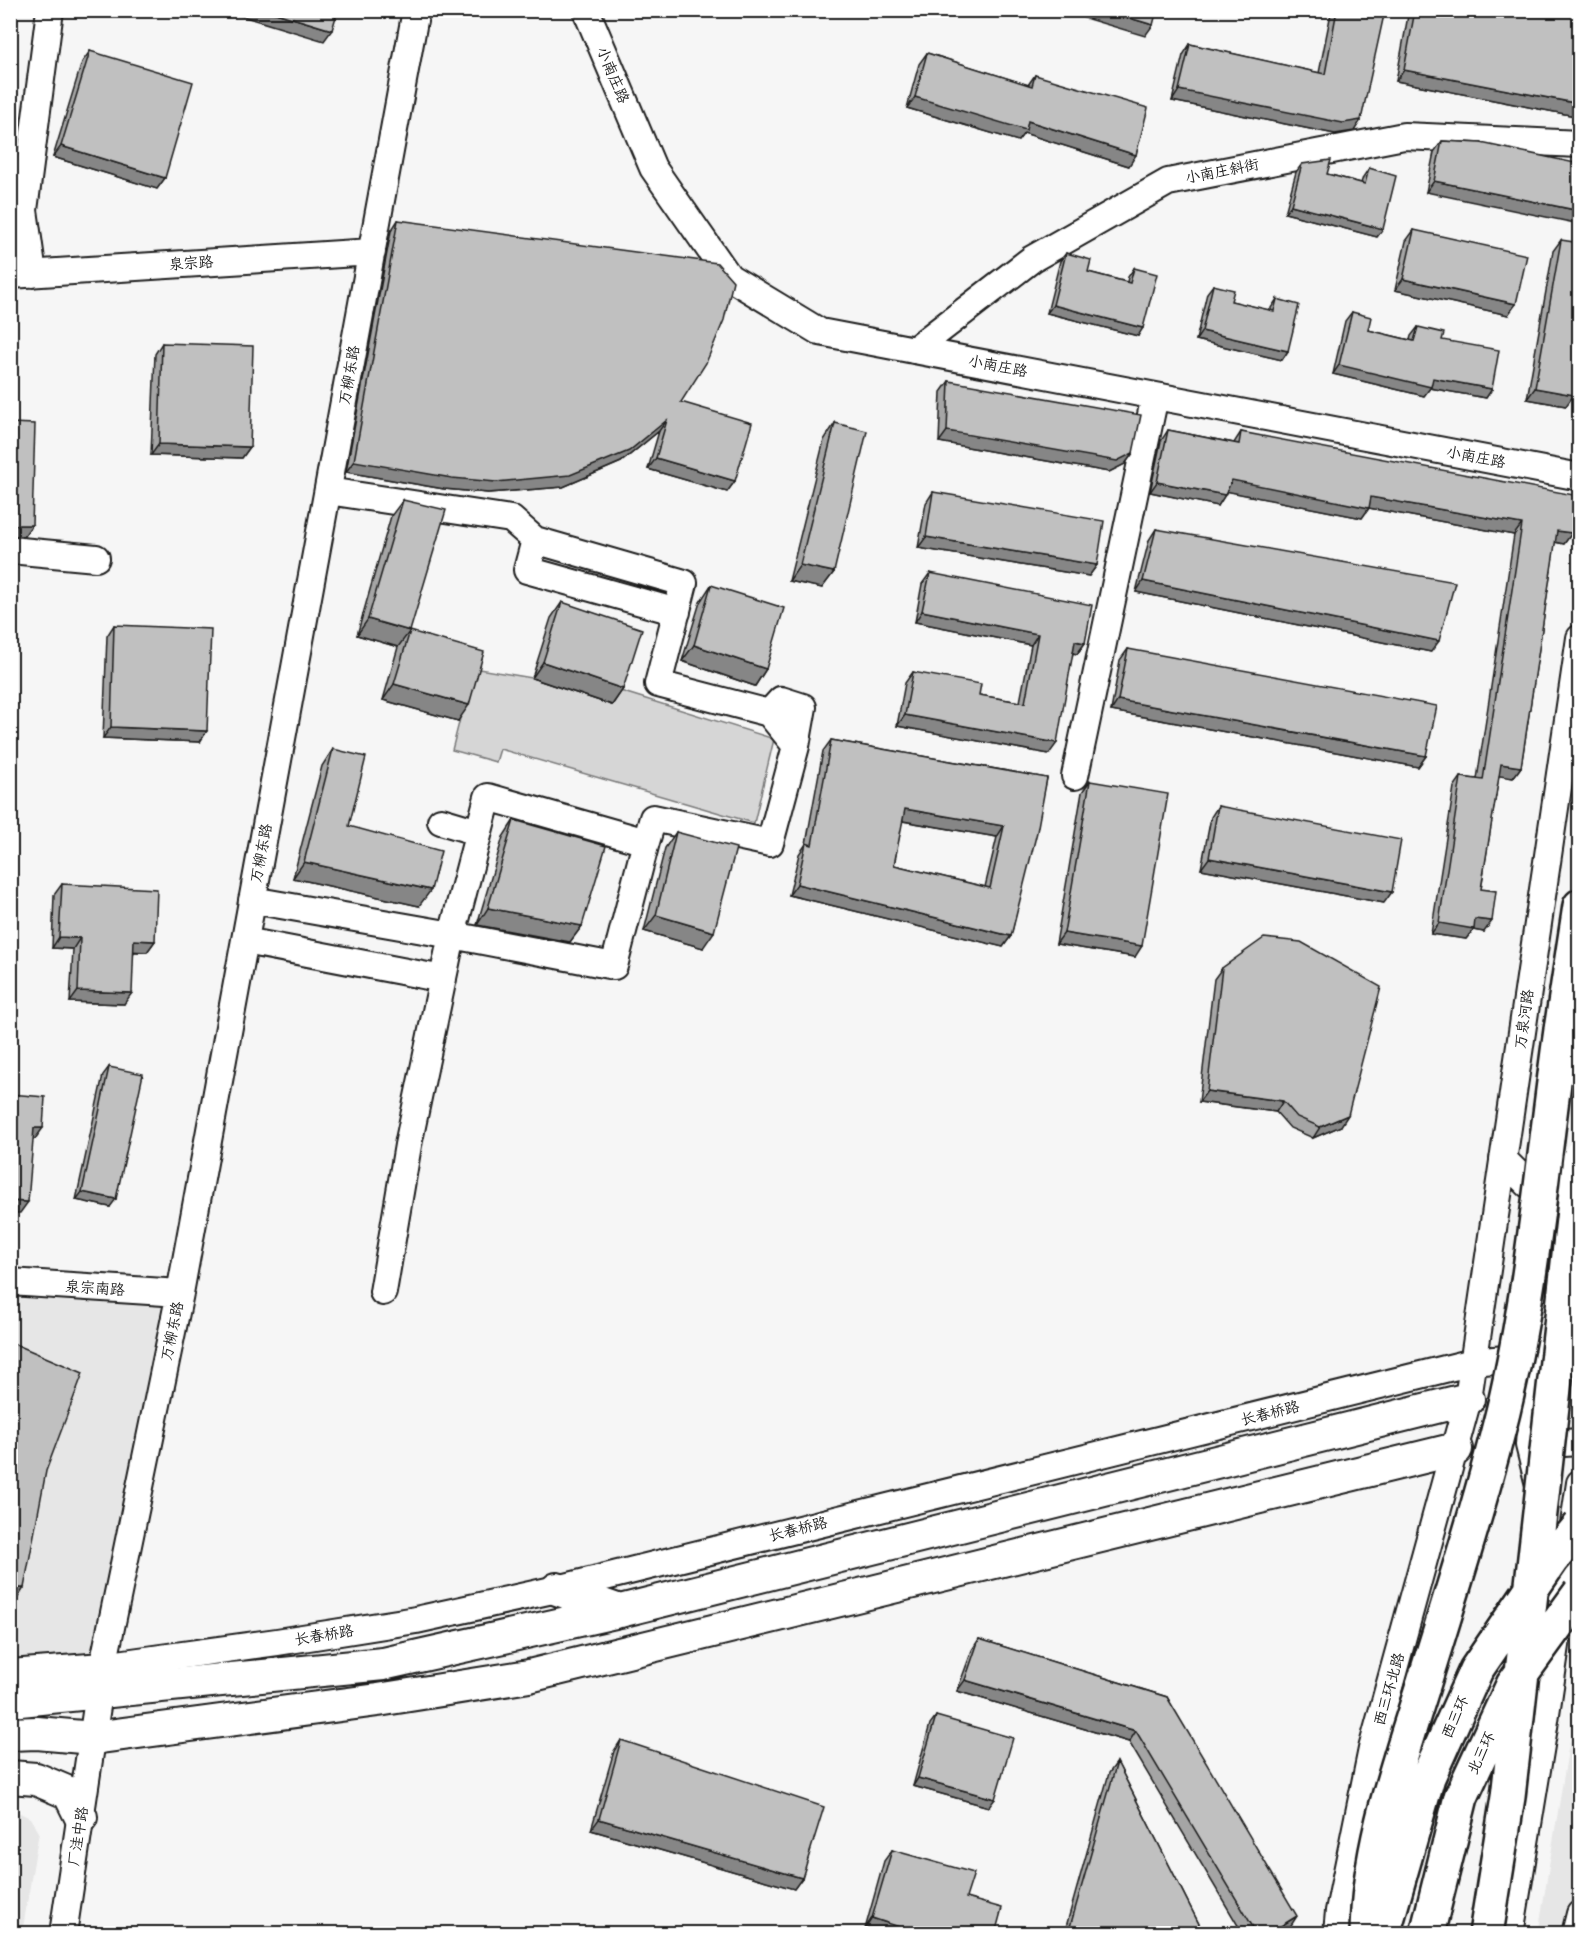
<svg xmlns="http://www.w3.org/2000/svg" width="1590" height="1944" viewBox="0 0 1590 1944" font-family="'Playpen Sans','LXGW WenKai TC',sans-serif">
<rect width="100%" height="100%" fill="#f6f6f6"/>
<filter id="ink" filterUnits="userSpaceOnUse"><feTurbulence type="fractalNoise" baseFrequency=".0167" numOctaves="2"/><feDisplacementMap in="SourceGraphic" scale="12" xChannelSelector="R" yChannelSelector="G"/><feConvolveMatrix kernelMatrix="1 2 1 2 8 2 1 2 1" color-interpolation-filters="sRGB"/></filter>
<g filter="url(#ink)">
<!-- built -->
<path fill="#e6e6e6" d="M10,1282L180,1293L103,1666L11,1673Z
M1579,1704V1933L1538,1934L1568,1750Z
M10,1808L30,1818L39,1832L22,1933H11Z"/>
<!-- green -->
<path fill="#d6d6d6" stroke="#797979" stroke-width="1.5" d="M473,668L532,678L612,705L617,690L774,739L754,823L500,749L496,762L452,750Z"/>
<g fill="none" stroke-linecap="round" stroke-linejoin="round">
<!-- minor casing -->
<g stroke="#1c1c1c" stroke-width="30">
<path id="minor" d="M586,10L653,168L729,277L820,332L1580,477
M33,274L24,210L50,10
M10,275L372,252
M914,350L1032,259L1168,182L1404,136L1580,144
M535,540L527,570L677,612
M10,550L96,558
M769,713L781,700L803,707L796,746
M1075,776L1155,396
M441,821L478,832
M252,900L452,935L488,797L646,842L653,818L770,843L796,746L769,713L658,684L684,583L535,540L511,519L328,491
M245,941L443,979
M1503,1159L1529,1185L1555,1198
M10,1282L180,1293
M383,1292L408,1145L452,935L614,966L646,842
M1531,1445L1580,1442
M1539,1485L1529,1445L1534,1374L1558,1200L1580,1181
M10,1673L103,1666L277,1642L416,1620L557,1589L1473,1362L1580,1352
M63,1934L103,1666L180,1293L416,10
M1337,1934L1339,1911L1372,1749L1468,1399L1580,638
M1510,1934L1544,1727L1580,1483
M1575,1934L1580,1914"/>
</g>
<!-- major casing -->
<g stroke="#1c1c1c" stroke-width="36">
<path id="major" d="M557,1589L620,1611
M10,1701L383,1664L620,1611L1468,1399
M10,1734L37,1733L93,1738L378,1700L529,1676L1456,1449
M10,1777L36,1779L69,1793L81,1817"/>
</g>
<!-- highway casing -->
<g stroke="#1c1c1c" stroke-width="38">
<path id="highway" d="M1561,1030L1580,906"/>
</g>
<!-- minor -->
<use href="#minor" stroke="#fff" stroke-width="26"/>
<!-- major -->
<use href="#major" stroke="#fff" stroke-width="32"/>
<!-- highway -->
<use href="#highway" stroke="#fff" stroke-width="33"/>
<!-- highway-bridge casing -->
<g stroke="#1c1c1c" stroke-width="38" stroke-linecap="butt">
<path id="highway-bridge" d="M1367,1934C1368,1849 1397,1768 1422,1689C1450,1598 1480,1505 1503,1412C1533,1287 1543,1157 1561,1030
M1383,1934L1428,1777L1476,1670L1552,1559L1580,1526
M1427,1934L1461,1797L1513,1685L1580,1593
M1486,1934L1508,1797L1580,1157"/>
</g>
<!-- highway-bridge -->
<use href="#highway-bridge" stroke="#fff" stroke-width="33"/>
</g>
<!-- wall -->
<path fill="#a5a5a5" stroke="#1c1c1c" stroke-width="1.5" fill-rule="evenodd" d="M1320,10H1385L1354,131L1335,134L1172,101L1183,55L1190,44L1319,73L1331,13Z
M1409,10H1580V110L1575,116L1396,81Z
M90,51L165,178L157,189L53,157L82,62Z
M927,53L1028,85L1035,75L1129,166L1024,133L1018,141L907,108L919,64Z
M1442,141L1481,143L1426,192L1434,152Z
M1302,164L1327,174L1361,183L1363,177L1369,168L1383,229L1377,237L1285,213L1296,172Z
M398,220L681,402L735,481L727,492L648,469L659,431L621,462L563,487L488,493L444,489L346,472L391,231Z
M1414,230L1508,315L1395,290L1406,241Z
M1561,240L1566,406L1527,399L1553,251Z
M1066,253L1088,272L1127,282L1128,277L1134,268L1138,336L1047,313L1060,261Z
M1213,285L1231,301L1271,311V308L1277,299L1288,351L1282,360L1196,340L1207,293Z
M1352,312L1368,330L1410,340L1411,336L1418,327L1442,340L1492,389L1486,398L1430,388L1424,396L1333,374L1345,321Z
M162,343L250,447L242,458L151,455L155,354Z
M949,381L1133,453L1125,464L1109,472L939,442L941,392Z
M835,423L834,572L822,588L789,581L824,440Z
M1168,430L1234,443L1241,432L1572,533L1564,544L1555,542L1521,767L1513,778L1499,775L1481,889L1484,932L1473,930L1466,939L1431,934L1454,787L1461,777L1477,779L1514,535L1369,508L1362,518L1227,491L1218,506L1150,492L1161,441Z
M933,492L1097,565L1089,576L918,548L926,503Z
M403,500L410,631L458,721L383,700L398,647L357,635L391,516Z
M1156,529L1431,652L1136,592L1149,540Z
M930,573L1085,643L1077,654L1073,653L1049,754L897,726L905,683L913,672L979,695L1020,702L1031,645L915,622L922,584Z
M711,585L766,669L755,686L682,661L700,602Z
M562,602L623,689L612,705L532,678L551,618Z
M114,625L200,742L103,738L107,636Z
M1128,649L1426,756L1418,767L1111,711L1120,660Z
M831,740L1047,778L1011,936L1003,947L789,895L799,854L806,844L823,751ZM902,821L997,837L985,887L894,865Z
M333,749L349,826L419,906L293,878L322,766Z
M1090,781L1135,957L1056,944L1082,792Z
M1218,806L1384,903L1201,869L1211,817Z
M514,820L582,926L570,942L477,925L503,837Z
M676,832L703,948L644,931L665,848Z
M62,884L155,941L147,952H134L124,1004L70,1002L73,949L52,948L54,895Z
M1222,968L1341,1126L1313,1138L1290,1128L1276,1112L1199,1102L1214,979Z
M109,1067L110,1207L76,1200L103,1075Z
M979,1639L1167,1697L1290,1927L1278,1934H1243L1129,1742L957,1691L972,1650Z
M936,1716L989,1807L913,1786L930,1724Z
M621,1740L802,1878L794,1889L591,1830L614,1751Z
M1117,1762L1204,1934H1064L1109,1773Z
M892,1850L966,1898L995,1934H878L865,1929L884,1861Z"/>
<!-- shaded-wall -->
<path fill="#868686" stroke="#1c1c1c" stroke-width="1.5" d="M222,10H266L332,30L324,41Z
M1012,10H1032L1029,15Z
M1058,10H1103L1153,25L1145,36Z
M1320,10H1333L1331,13Z
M1404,70L1580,104V110L1575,116L1396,81Z
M1179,90L1361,120L1354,131L1335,134L1172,101Z
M915,97L1028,121L1136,155L1129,166L1024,133L1018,141L907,108Z
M61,146L165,178L157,189L53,157Z
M1434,181L1580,211V224L1426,192Z
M1291,205L1383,229L1377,237L1285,213Z
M1403,279L1516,304L1508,315L1395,290Z
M1053,305L1143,328L1138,336L1047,313Z
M1202,331L1288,351L1282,360L1196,340Z
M1339,365L1433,378L1492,389L1486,398L1430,388L1424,396L1333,374Z
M1535,388L1574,395L1566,406L1527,399Z
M667,420L659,431L621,462L563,487L488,493L444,489L346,472L354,461Z
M947,431L1133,453L1125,464L1109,472L939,442Z
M159,444L250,447L242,458L151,455Z
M656,458L735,481L727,492L648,469Z
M1232,480L1371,497L1522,524L1514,535L1369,508L1362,518L1225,491Z
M1157,482L1225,495L1218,506L1150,492Z
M10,525H32L24,536H10Z
M1557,531L1572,533L1564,544L1549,541Z
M926,537L1097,565L1089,576L918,548Z
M800,565L834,572L822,588L789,581Z
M1143,581L1439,641L1431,652L1136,592Z
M922,611L1038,634L1031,645L915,622Z
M368,619L410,631L398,647L357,635Z
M1075,641L1085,643L1077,654L1068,652Z
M694,645L766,669L755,686L682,661Z
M543,662L623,689L612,705L532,678Z
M394,684L469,705L458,721L383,700Z
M1118,700L1426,756L1418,767L1111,711Z
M905,715L1057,743L1049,754L897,726Z
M111,727L207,731L200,742L103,738Z
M1501,764L1521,767L1513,778L1493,775Z
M905,809L1004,826L997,837L897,820Z
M1209,858L1392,892L1384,903L1201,869Z
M304,862L431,890L419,906L293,878Z
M797,884L1011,936L1003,947L789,895Z
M488,908L582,926L570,942L477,925Z
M656,915L714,932L703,948L644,931Z
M1475,919L1492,921L1484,932L1473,930L1466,939L1431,934L1439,923Z
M1064,933L1142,946L1135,957L1056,944Z
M59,937L80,938L73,949L52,948Z
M134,940L155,941L147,952L126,951Z
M78,991L132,993L124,1004L70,1002Z
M1207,1091L1283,1101L1276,1112L1199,1102Z
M1348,1115L1341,1126L1313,1138L1320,1127Z
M34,1128H43L35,1139H26Z
M82,1192L116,1199L110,1207L76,1200Z
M10,1201L28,1202L20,1213H10Z
M10,1588H24L17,1599H10Z
M965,1680L1136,1731L1129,1742L957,1691Z
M918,1778L995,1799L989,1807L913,1786Z
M599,1819L802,1878L794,1889L591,1830Z
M1297,1916L1290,1927L1278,1934H1268Z
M872,1918L915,1932L914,1934H878L865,1929Z"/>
<!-- building -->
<path fill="#c0c0c0" stroke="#1c1c1c" stroke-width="1.5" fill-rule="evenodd" d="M266,10H338L332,30Z
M1103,10H1157L1153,25Z
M1337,10H1385L1361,120L1343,123L1179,90L1190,44L1325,74Z
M1415,10H1580V104L1404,70Z
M90,51L193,82L165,178L61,146Z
M927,53L1032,86L1035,75L1148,108L1136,155L1028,121L1026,130L915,97Z
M1442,141L1481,143L1580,164V211L1434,181Z
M1331,160L1327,174L1365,184L1369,168L1396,176L1383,229L1291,205L1302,164Z
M398,220L717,263L733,281L724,320L706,363L681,402L752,423L735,481L656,458L667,420L629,451L570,475L496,482L452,478L354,461Z
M1414,230L1527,255L1516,304L1403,279Z
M1561,240L1580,243V363L1574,395L1535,388Z
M1066,253L1091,260L1088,272L1130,283L1134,268L1157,274L1143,328L1053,305Z
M1213,285L1234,290L1231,301L1274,311L1277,299L1299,305L1288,351L1202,331Z
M1352,312L1371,317L1368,330L1414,341L1418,327L1444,333L1442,340L1499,350L1492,389L1433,378L1431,387L1339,365Z
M162,343L253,346L250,447L159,444Z
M949,381L1141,415L1133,453L1117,461L947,431Z
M10,423L35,424L32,525H10Z
M835,423L867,431L834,572L800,565Z
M1168,430L1239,444L1241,432L1579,496L1572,533L1557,531L1521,767L1501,764L1481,889L1496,891L1492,921L1475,919L1474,929L1439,923L1461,777L1483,780L1522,524L1371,497L1369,508L1232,480L1225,495L1157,482Z
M933,492L1104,521L1097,565L926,537Z
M403,500L446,510L410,631L368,619Z
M1156,529L1455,582L1439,641L1143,581Z
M930,573L1092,605L1085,643L1075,641L1057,743L905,715L913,672L981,684L979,695L1025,703L1038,634L922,611Z
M711,585L784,608L766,669L694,645Z
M562,602L642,629L623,689L543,662Z
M114,625L211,629L207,731L111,727Z
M410,631L484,652L469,705L394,684Z
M1128,649L1437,706L1426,756L1118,700Z
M831,740L1047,778L1037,832L1011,936L797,884L806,843L812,845ZM905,809L1004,826L990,888L894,865Z
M333,749L366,757L349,826L441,851L431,890L304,862Z
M1090,781L1168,794L1142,946L1064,933Z
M1218,806L1401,840L1392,892L1209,858Z
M514,820L606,846L582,926L488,908Z
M676,832L736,848L714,932L656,915Z
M62,884L157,889L155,941L134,940L132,993L78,991L80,938L59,937Z
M1264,938L1301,942L1381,987L1348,1115L1320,1127L1297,1117L1283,1101L1207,1091L1222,968Z
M109,1067L143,1074L116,1199L82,1192Z
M10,1094L45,1097L43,1128H34L28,1202L10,1201Z
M10,1342L83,1373L46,1471L24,1588H10Z
M979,1639L1167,1697L1297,1916L1268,1934H1257L1136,1731L965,1680Z
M936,1716L1013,1738L995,1799L918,1778Z
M621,1740L824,1807L802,1878L599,1819Z
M1117,1762L1204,1934H1068Z
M892,1850L974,1873L966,1898L1002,1908L995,1934H915V1932L872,1918Z"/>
</g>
<g text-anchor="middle" stroke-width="4.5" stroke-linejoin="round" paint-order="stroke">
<!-- street labels -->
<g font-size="15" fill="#1c1c1c" stroke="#fff">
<text transform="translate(613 75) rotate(67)" y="5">小南庄路</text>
<text transform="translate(1222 171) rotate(-11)" y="5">小南庄斜街</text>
<text transform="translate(191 263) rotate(-4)" y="5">泉宗路</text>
<text transform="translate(998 366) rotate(11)" y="5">小南庄路</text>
<text transform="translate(349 375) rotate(-80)" y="5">万柳东路</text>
<text transform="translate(1476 457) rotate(11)" y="5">小南庄路</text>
<text transform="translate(261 853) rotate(-79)" y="5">万柳东路</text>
<text transform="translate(1524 1019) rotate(-82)" y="5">万泉河路</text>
<text transform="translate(95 1288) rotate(4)" y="5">泉宗南路</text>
<text transform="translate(172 1331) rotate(-78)" y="5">万柳东路</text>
<text transform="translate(1270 1413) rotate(-14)" y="5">长春桥路</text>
<text transform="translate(798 1529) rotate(-14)" y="5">长春桥路</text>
<text transform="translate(324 1635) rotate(-9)" y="5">长春桥路</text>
<text transform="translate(1389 1689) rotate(-74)" y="5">西三环北路</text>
<text transform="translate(1455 1717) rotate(-66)" y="5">西三环</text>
<text transform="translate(1481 1753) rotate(-65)" y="5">北三环</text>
<text transform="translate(78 1836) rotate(-81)" y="5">厂洼中路</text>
</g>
</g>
<!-- margin -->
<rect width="1590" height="1944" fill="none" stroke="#fff" stroke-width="36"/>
<rect x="18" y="18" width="1554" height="1908" fill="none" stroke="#1c1c1c" stroke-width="2" filter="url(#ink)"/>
</svg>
